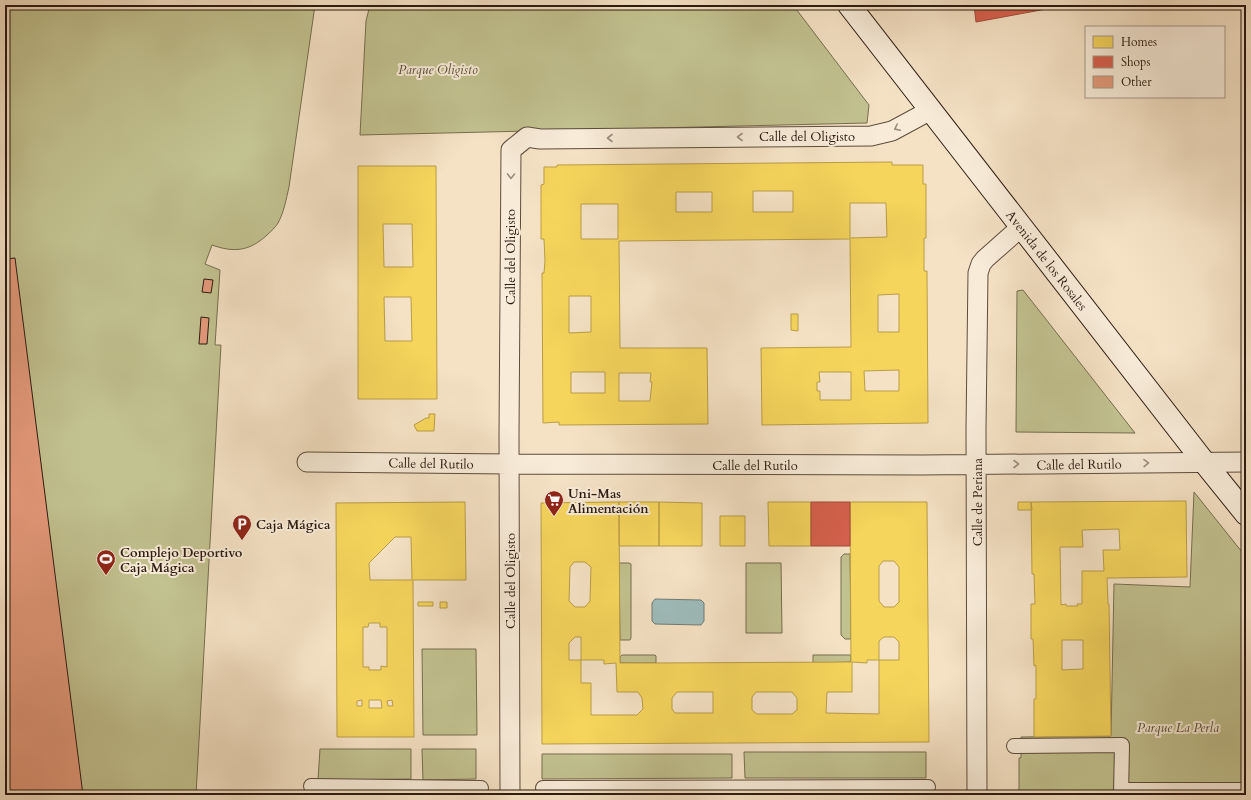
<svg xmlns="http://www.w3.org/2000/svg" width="1251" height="800" viewBox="0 0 1251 800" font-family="Cardo,serif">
<rect width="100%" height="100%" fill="#f5e2c5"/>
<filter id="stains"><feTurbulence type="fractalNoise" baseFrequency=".005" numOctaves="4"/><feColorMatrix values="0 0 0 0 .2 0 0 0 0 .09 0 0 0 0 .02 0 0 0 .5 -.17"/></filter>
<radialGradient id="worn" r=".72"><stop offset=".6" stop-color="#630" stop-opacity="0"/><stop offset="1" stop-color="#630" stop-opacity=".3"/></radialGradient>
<!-- green -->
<path fill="#c2c290" stroke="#766e50" d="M5,5H315L289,187C286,200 284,212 278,223C275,228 271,231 267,235C250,251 234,253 212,245L205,264L220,270L215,345H221L196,795H5Z
M370,5H793L869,105L867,123L360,135L366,21Z
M1023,290L1135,433L1016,432L1017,291Z
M1194,492L1246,557V795H1019V758H1021V737L1111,736L1114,584L1190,587Z
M844,554H850L851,639H845L841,635V557Z
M619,563H629L631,564V638L630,640H620Z
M746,563H781L782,633H746Z
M422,649H476L477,735H423Z
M622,655H655L656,656V663H620V657Z
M813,655H851V662L813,663Z
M320,749H411V779L318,780Z
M422,749H476V779L423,780Z
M744,752H926V778H745Z
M542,754H732V778L542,779Z"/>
<!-- water -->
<path fill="#9ebcbb" stroke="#707b77" d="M655,599L701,600L704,603V621L701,625L655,624L652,621V603Z"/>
<!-- homes -->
<path fill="#f6d55c" stroke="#b99d46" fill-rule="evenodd" d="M892,162V165H923V184H926V238H924V271H927L928,423L762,425L761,348L851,347L850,239L619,241L620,348H707L708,424L559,425V422L543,423L542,273H544L545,261L544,239H541V185L544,184V167H557V165ZM753,191H793V212H753ZM676,192H712V212H676ZM850,203H886L887,237L850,238ZM581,204H618V239H581ZM899,294V332H878V295ZM569,296H591V332L569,333ZM899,370V391H865L864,371ZM571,372H605V393H571ZM819,372H851V400H820V391H817V382H820ZM619,373H651L650,382H652L650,401H619Z
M358,166H436L437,399H358ZM383,224H412L413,267H384ZM384,297H411L412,341H385Z
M791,314H798V331L791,330Z
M429,414H435L434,431H417L414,425L426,418H429Z
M1186,501L1187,577L1107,578L1108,604H1109L1111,736L1034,737V699H1036V665L1034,666L1033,639H1031V604H1035L1034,574H1032L1031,502ZM1119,529L1120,550H1103L1104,571H1082V604H1077L1078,606H1066V604L1061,605L1060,547H1083L1082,530ZM1062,640H1083V669L1062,670Z
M465,502L466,580H413L414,737H337L336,503ZM395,537H411L412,580H370L369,563ZM369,623H380V627H387V667L381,666V670H369V667H363V627H368ZM362,700V706H357V701ZM369,700H381L382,708H369ZM392,700L393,706H388L387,701Z
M619,502L620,663H656L851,662L850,502H927L929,742L542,744L541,503ZM883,561H894L899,567V602L894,607H884L879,601V566ZM574,562H585L591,567L590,601L585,607H575L569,601L570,567ZM575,637H581V660H569V643ZM884,637H894L899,642V660H879V641ZM581,660H604V664L616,663L617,692H638L642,698L643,709L637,715H591V683H581ZM867,660H879V714L826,713L827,692H852V662L867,663ZM677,692H713V713H675L672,709V698ZM756,692H792L797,698V710L792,714H757L752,710V697Z
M619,502H659V546H619Z
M659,502L702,503V546H659Z
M768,502H811V546H769Z
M1018,502H1031L1032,510H1018Z
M720,516H745V546H720Z
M418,602H433V606H418Z
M440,602H447V608H440Z"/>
<!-- shops -->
<path fill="#d6604d" stroke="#a34b3b" d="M974,5H1068L976,22Z
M811,502H850V546H811Z"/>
<!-- building -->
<path fill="#e49a7b" stroke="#2b1a11" d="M15,258L83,795H5V259Z
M204,279L213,280L211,293L202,292Z
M201,317L209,318L207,344H199Z"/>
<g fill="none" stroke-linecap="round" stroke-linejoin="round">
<!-- pedestrian casing -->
<g stroke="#5e4c3e" stroke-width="16">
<path id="pedestrian" d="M1014,746L1122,745L1121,795
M311,786L481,788
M543,788L928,787
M1121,790H1246"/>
</g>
<!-- minor casing -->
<g stroke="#5e4c3e" stroke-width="21">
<path id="minor" d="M307,462L509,464L922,465L1246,462
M510,795L509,436L511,150L527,137L540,139L871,136L892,131L931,110
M977,795L976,429L978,273L981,264L985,259L1021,227"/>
</g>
<!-- secondary casing -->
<g stroke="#2b1a11" stroke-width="24">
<path id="secondary" d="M849,5L1204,462L1246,514"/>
</g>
<!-- pedestrian -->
<use href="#pedestrian" stroke="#f8ecd9" stroke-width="14"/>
<!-- minor -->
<use href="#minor" stroke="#f8ecd9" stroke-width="19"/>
<!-- secondary -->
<use href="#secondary" stroke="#f8ecd9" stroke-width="22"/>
</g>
<!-- one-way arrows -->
<defs><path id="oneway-chevron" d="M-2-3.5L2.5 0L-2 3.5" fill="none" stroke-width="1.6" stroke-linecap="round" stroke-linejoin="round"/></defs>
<g stroke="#9c8e7f">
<use href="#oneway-chevron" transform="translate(897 128) rotate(154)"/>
<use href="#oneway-chevron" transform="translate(740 137) rotate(180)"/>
<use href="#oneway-chevron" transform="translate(610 138) rotate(180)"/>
<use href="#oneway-chevron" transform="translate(511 176) rotate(91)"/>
<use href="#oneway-chevron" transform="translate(1146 463) rotate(-1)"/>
<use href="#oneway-chevron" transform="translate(1016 464)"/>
</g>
<!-- icons -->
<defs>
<g id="supermarket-pin" transform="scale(1)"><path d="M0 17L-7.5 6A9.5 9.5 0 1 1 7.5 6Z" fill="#8f2418" stroke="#f8ecd9"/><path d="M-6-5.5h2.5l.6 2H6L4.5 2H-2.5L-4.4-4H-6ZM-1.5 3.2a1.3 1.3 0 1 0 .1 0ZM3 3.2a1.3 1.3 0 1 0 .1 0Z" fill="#fff"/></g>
<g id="parking-pin" transform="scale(1)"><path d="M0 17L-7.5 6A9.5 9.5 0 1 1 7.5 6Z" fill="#8f2418" stroke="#f8ecd9"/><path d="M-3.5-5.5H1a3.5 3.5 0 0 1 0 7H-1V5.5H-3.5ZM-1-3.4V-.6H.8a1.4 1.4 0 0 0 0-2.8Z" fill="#fff"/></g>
<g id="stadium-pin" transform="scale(1)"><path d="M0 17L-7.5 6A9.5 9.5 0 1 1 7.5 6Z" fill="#8f2418" stroke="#f8ecd9"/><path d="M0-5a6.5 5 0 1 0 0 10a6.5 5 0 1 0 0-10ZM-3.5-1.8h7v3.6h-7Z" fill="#fff"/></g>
</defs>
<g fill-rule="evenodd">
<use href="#supermarket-pin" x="554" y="500"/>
<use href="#parking-pin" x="242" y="524"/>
<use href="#stadium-pin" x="106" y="559"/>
</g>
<g text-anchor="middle" stroke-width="4" stroke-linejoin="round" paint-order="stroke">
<!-- park labels -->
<g font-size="13" font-style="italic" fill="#584c37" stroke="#f8ecd9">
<text x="438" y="74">Parque Oligisto</text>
<text x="1178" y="732">Parque La Perla</text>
</g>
<!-- street labels -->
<g font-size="13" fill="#2b1a11" stroke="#f8ecd9">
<text x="807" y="141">Calle del Oligisto</text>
<text transform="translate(510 257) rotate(-90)" y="5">Calle del Oligisto</text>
<text transform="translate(1047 260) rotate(52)" y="5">Avenida de los Rosales</text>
<text transform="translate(431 463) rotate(1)" y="5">Calle del Rutilo</text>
<text transform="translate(1079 464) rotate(-1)" y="5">Calle del Rutilo</text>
<text x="755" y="470">Calle del Rutilo</text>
<text transform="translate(977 502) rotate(-90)" y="5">Calle de Periana</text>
<text transform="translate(510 581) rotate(-90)" y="5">Calle del Oligisto</text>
</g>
<!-- poi labels -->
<g font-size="13" font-weight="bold" fill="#2b1a11" stroke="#f8ecd9" text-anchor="start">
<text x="568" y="498">Uni-Mas<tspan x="568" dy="15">Alimentación</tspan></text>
<text x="256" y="529">Caja Mágica</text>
<text x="120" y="557">Complejo Deportivo<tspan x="120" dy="15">Caja Mágica</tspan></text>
</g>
</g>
<!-- margin -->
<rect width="1251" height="800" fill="none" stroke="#f5e2c5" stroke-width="20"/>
<rect x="6" y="6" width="1239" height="788" fill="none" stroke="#2b1a11" stroke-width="2"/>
<rect x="10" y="10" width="1231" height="780" fill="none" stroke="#2b1a11"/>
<!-- legend -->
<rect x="1085" y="26" width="140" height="72" fill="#f8ecd9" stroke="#a69889"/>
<rect x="1093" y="36" width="20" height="12" fill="#f6d55c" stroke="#a69889"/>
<text x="1121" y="46" font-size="12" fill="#2b1a11">Homes</text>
<rect x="1093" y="56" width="20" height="12" fill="#d6604d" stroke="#a69889"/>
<text x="1121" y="66" font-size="12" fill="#2b1a11">Shops</text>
<rect x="1093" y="76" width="20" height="12" fill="#e49a7b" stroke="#a69889"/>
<text x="1121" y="86" font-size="12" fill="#2b1a11">Other</text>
<rect width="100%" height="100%" filter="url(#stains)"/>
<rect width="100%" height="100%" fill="url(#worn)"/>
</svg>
